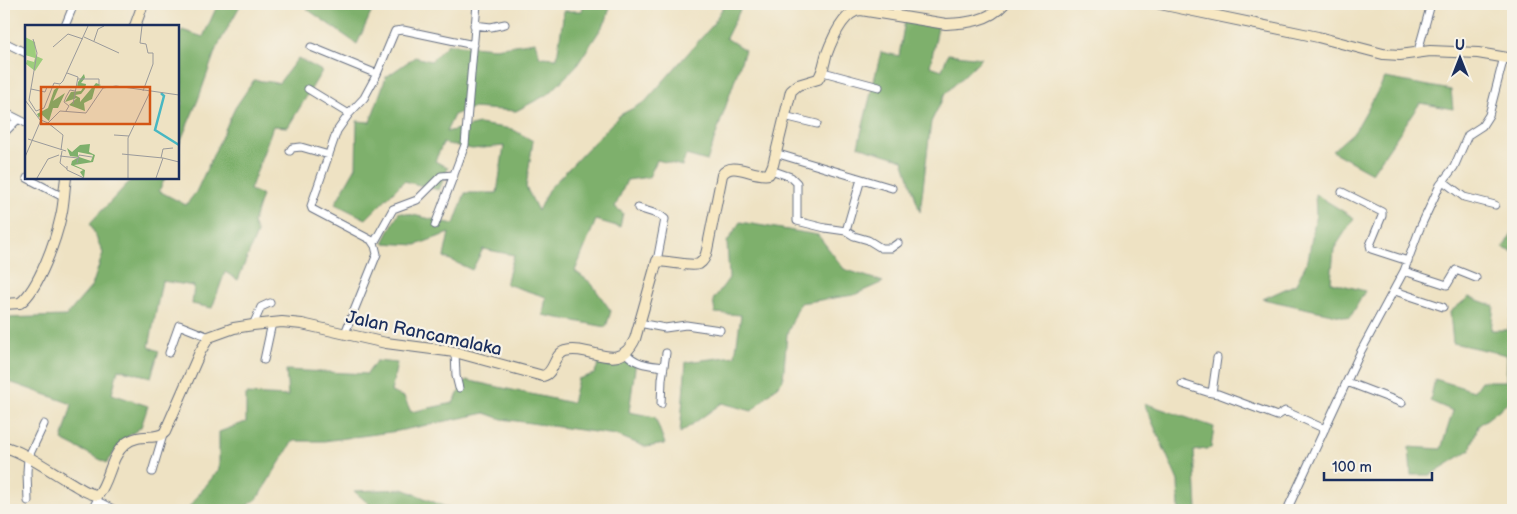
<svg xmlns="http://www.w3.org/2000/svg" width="1517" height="514" viewBox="0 0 1517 514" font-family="'Balsamiq Sans',sans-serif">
<rect width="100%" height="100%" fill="#f7f3e8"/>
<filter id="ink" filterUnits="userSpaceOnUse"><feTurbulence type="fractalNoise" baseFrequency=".02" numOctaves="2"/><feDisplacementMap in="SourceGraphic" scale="10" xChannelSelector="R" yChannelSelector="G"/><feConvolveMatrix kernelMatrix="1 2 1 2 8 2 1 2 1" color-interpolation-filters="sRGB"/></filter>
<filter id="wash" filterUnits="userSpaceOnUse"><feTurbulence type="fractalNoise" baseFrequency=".0096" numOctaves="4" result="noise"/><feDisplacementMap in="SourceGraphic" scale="20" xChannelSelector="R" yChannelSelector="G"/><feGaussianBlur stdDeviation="1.12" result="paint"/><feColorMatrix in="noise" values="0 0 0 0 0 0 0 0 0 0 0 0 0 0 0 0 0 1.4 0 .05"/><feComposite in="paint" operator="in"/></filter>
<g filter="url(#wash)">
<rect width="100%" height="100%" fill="#eee2c3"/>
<!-- forest -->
<path fill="#7eb06c" stroke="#4c7065" d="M218,4H241L216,49L198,100L178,147V110L183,102L178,99V38L182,30L203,37Z
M312,4H375L357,44L307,9Z
M584,4H611L606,21L577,65L550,93L516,111L472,108L454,115L446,132L479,124L512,129L533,141L526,187L538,211L548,190L620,115L645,102L711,27L725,4H757L742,6L726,38L745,50L707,161L686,155L682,166L657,160L649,177L627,180L615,207L623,213L620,227L596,220L575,271L591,283L611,311L606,327L543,315L546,297L506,284L514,255L483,249L472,270L444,257L449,233L416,245L383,243L399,212L454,224L465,193H497L504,146L472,149L443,143L435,161L448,168L439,190L404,181L366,219L335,204L356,167L357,121L370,122L386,77L415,57L431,61L448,44L495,48L535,42L540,57L557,58L564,11H582Z
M905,20L939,23L930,66L942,70L948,54L982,58L945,94L931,122L920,212L903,160L858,146L881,52L899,56Z
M298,58L322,71L288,127L273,126L250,190L262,195L253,223L257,233L238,280L225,272L212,308L192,304L194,286L162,281L149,347L159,351L151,377L118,369L112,394L148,406L141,427L122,441L107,463L62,440L72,404L4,380V318L66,316L92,286L103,253L90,223L133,178H165L159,191L186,205L196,192L235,108L254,80L279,83Z
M1385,78L1451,90L1453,109L1420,103L1372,173L1332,151L1355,131Z
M1315,194L1354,218L1334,249L1331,282L1365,291L1350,318L1263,299L1296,284L1308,260L1316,214Z
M740,222L818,235L844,269L883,282L854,295L800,303L787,334L783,380L752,411L722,403L680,433L686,362L735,356L741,315L715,313L713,300L729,278L727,242Z
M1513,231V252L1503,248Z
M1469,297L1494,306L1491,330H1508L1513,306V399L1478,426L1470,450L1430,475H1411L1409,447L1441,449L1453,411L1430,401L1435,379L1474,391L1481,381H1506L1507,355L1453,343L1450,312Z
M376,361L397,363L391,392L404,397L411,412L453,403L466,380L572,403L578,379L594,374L600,361H636L629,412L655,417L665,444L646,447L616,435L502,419L485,413L398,431L324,441H293L257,499L240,510H198L189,507L219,469V432L246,422V394L288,396L286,370L367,374Z
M1144,403L1214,427L1211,448L1194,451L1197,510H1179L1178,481Z
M403,489L448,508L454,510H376L354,491Z"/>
</g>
<g filter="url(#ink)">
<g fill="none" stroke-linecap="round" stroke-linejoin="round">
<!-- street casing -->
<g stroke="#656e81" stroke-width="9">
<path id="street" d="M896,16L897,4
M474,25L491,27L505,24
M65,26L74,4
M4,42L26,53
M311,47L377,74
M1418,51L1431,4
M823,72L879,87
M308,89L349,114
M4,112L18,119
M784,116L817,124
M4,133L18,119L26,123
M290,151L292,148L301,147L329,155
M775,153L892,188
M771,170L791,177L797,183V221L825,228L846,231L854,236L868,240L881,248H891L898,243
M27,178L63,197
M1443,181L1464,197L1495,205
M1342,192L1382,212V216L1370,245L1371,249L1408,261
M638,208L660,215L665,219L657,261
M435,225L465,145L477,4
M846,231L861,179
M374,243L393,209L417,200L441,176L454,175
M1404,271L1447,285L1456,270L1476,278
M1395,291L1443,307
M639,323L665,328L686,325L720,330
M253,325L261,307L270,303
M345,333L377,254L375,246L371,240L312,209L311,206L337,131L349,114L364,98L377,74L395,31L403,30L474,45
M455,352L456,376L459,388
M169,353L179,325L209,337
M626,353C636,365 649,365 664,367
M264,360L272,323
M1347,382L1402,403
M1182,384L1207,392L1218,394L1277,416L1285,411L1325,429
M1212,393L1217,358
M661,404L662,379L666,353
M152,472L163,435
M96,495L99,502L115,510
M28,501L27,472L28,458L44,424
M92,510L97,500
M1287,510L1361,351L1404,271L1420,228L1440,185L1454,167L1468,135L1482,126L1489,115L1504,57"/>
</g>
<!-- secondary casing -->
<g stroke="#656e81" stroke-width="12">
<path id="secondary" d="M1160,4L1318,37L1383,54L1400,55L1430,51L1478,53L1513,59
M135,26L143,4
M4,304L20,303C39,289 56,239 61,216C64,204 64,190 66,178
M4,447C20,449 57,475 73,484C80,488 89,495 98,495C110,480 110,457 125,444C139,432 157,441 165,432L200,352L209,337L234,328L253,325L282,322L302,324L386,343L455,352L543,376C555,373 553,355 565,351C591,344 618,375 635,339L657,261C668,261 691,267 699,264C704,261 706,255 707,250L722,175C732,159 754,178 769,174L773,165L791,91L798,85L818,79C823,72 824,64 826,56C831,42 843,11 861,10L946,24C967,23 989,21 1004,4"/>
</g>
<!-- street -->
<use href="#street" stroke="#fff" stroke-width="7"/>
<!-- secondary -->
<use href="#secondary" stroke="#f7e8c3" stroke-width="10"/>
</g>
</g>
<g text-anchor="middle" stroke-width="4.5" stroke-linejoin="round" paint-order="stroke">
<!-- street labels -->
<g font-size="18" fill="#1b2f5e" stroke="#f7f3e8">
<text transform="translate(424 333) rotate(12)" y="6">Jalan Rancamalaka</text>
</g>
</g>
<!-- overview -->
<g transform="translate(25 25)">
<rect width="154" height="154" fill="#eee2c3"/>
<path d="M0,12L10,17L11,31L18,34L10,46L1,39L2,35L9,37L10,33L0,30Z" fill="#9dcd7c"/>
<path d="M59,49L60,53L56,58L61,59L60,64L56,69L50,70L55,73V77L71,58L76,60L70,63L67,74L59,78L60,86L44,80L52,73L40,77L46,67L56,66L59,61L52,62L53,57ZM35,60L28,76L40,68L33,83H28L24,96L16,89L14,93L12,89L23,83L29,65ZM65,119L64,127L70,130L68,137L49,140L60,145L59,153L55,147L52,149L58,145L46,140L47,136L54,132L66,136L68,130L53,127V132L45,131L42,123L47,127L55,120Z" fill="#7eb06c"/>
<path fill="none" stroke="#48b7c2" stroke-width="2.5" d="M136,68L139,71L130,105L154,120"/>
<path fill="none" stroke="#9a9a9b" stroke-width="1" d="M117,1L115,18L121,19L123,28H128V39L118,66M59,12L94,28M8,14L12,28L4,75L11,86M69,16L73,4L79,1M28,22L43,9L58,14M42,48L53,52L48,79M53,54H74V59M29,58L35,59L38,56L63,1M6,64L20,67L22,62M0,75L15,95M11,86L19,83L29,58M41,86L44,81L39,77L41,72L45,65L50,66M23,98L38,110L36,125M89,110L104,111M3,114L41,126M37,126L35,138L42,144M97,129L138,133M35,131L53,133M0,132L16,95L23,98L35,86L61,88L78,63L91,61L154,70M136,133L138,124L148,123M52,138L54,130L67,132M42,141V145L59,153M12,153L23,134L34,130M103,153V113L125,67M131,153L138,133L154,137"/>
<path fill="#d45514" fill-opacity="0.15" stroke="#d45514" stroke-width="2.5" d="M16,62H125V99H16Z"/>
<rect width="154" height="154" fill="none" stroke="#1b2f5e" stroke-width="2.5"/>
</g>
<!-- margin -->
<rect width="1517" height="514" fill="none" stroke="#f7f3e8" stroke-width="20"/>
<!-- north arrow -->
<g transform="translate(1460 58)" stroke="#f7f3e8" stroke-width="4" paint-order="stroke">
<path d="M0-4L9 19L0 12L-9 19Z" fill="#1b2f5e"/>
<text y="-8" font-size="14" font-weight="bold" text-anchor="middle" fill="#1b2f5e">U</text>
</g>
<!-- scale -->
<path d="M1324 472v8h108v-8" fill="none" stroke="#1b2f5e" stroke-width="2.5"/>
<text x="1332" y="472" font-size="15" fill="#1b2f5e" stroke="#f7f3e8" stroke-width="4" paint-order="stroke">100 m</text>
</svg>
